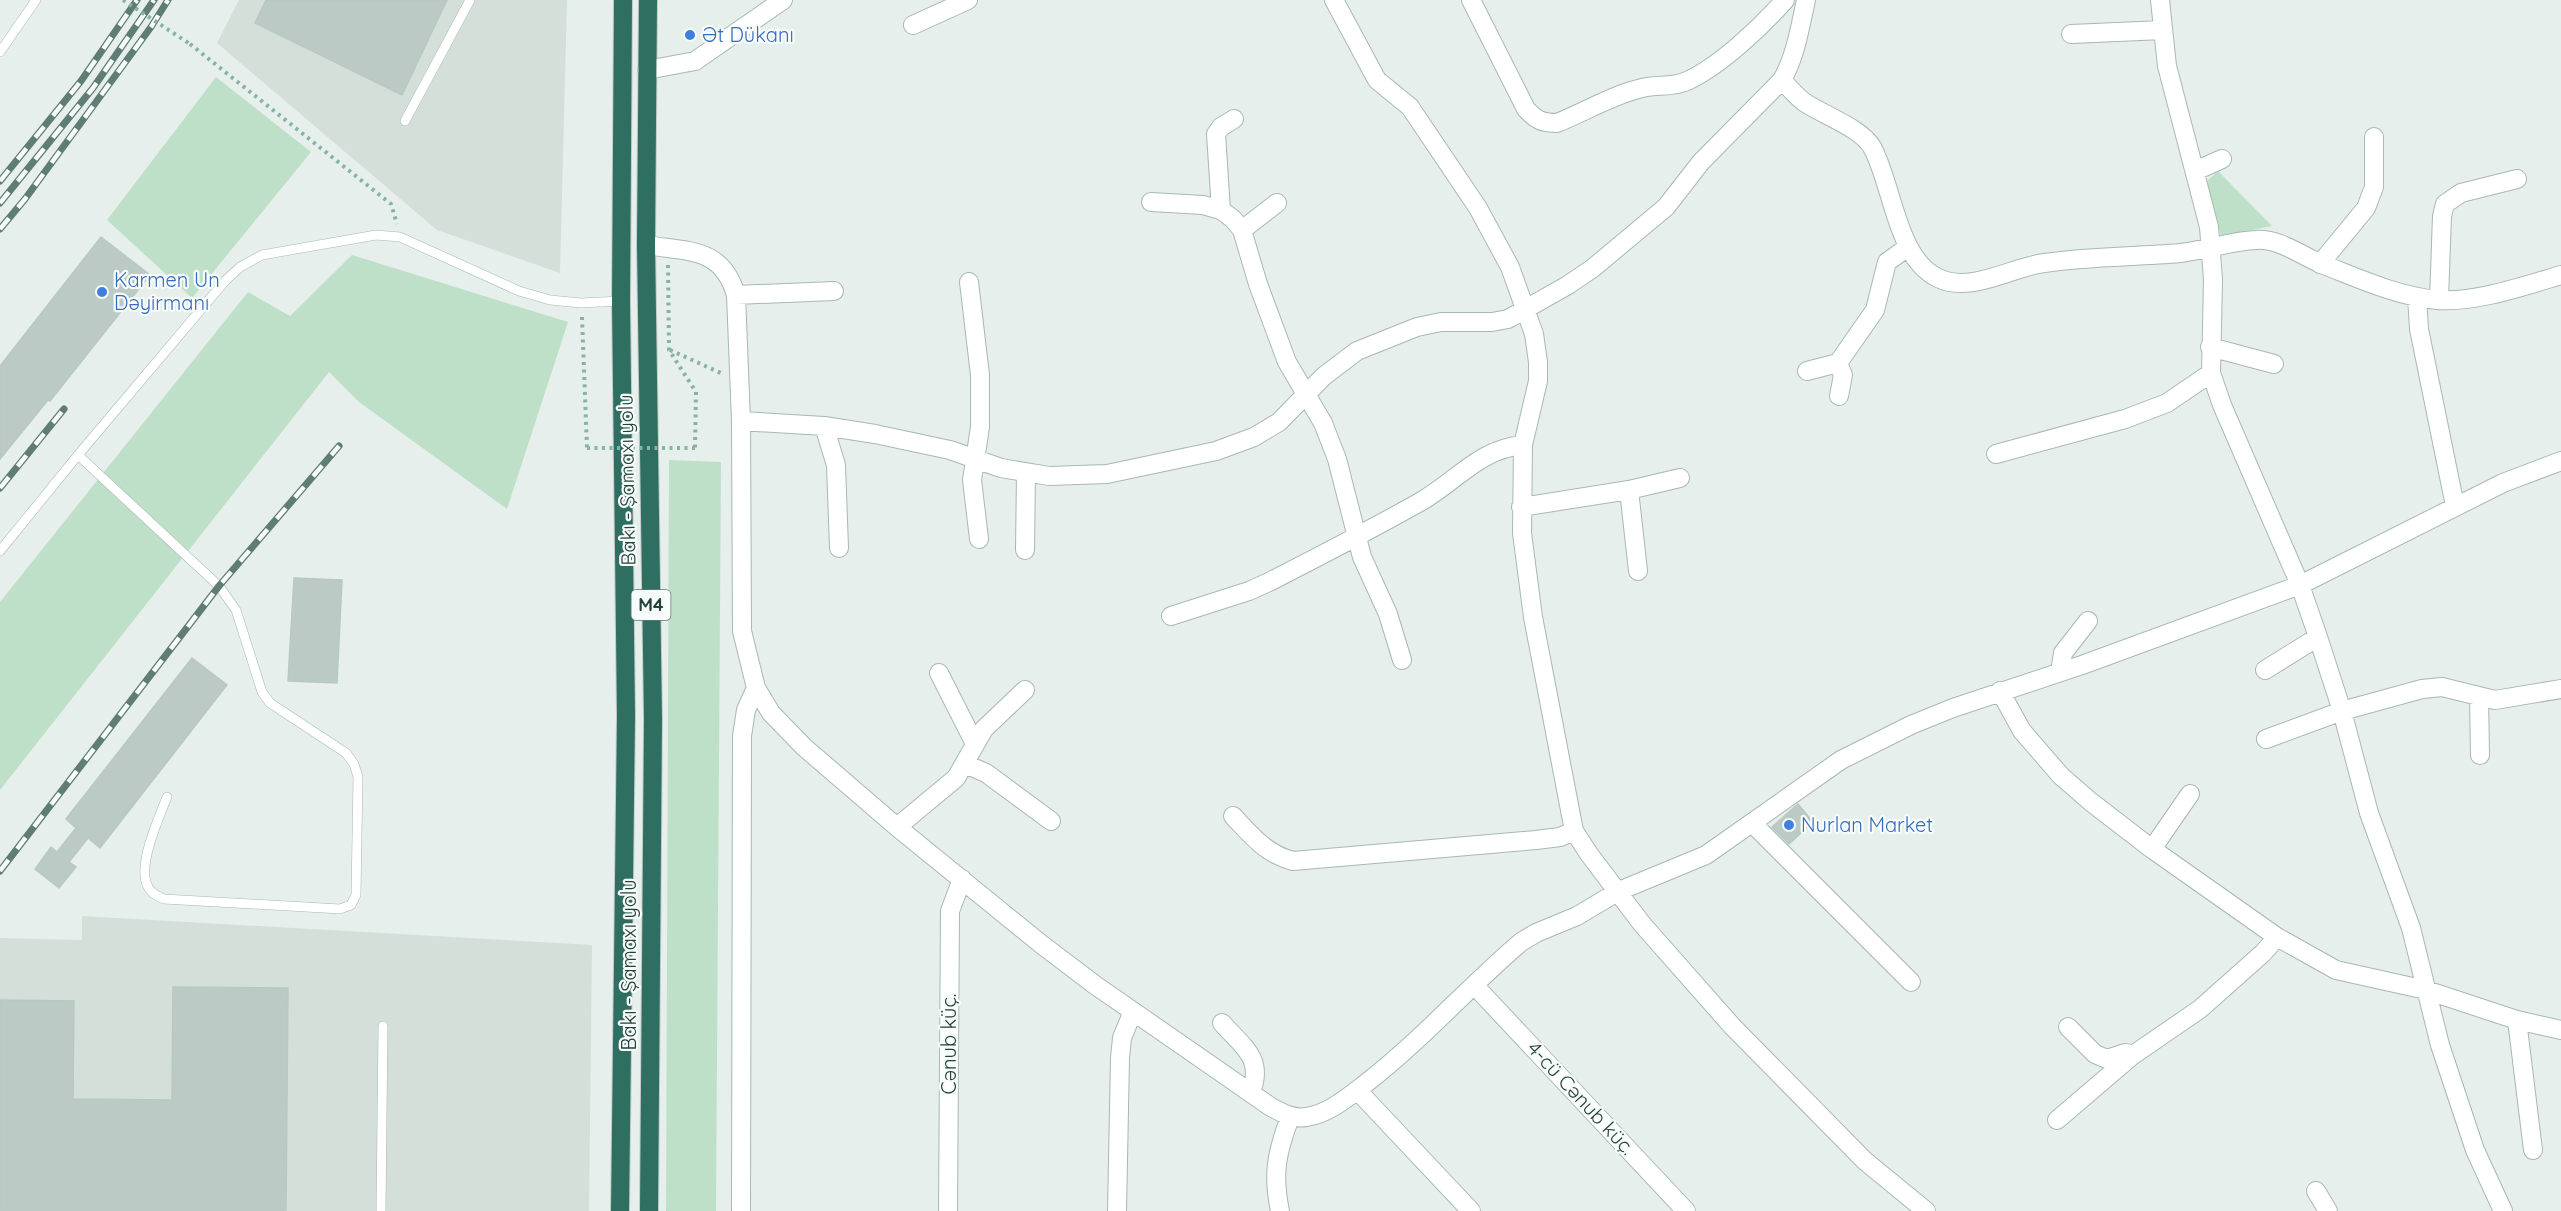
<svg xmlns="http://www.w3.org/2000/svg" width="2561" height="1211" viewBox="0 0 2561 1211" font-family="Quicksand,sans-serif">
<rect width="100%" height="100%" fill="#e6efeb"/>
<!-- built -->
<path fill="#d4dfda" d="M239,0H567L560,273L437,230L217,43Z
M82,916L592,945L589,1211H0V938L82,940Z"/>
<!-- green -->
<path fill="#bfe0c8" d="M216,77L311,152L192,298L107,220Z
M2218,171L2272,226L2221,236L2207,181Z
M352,255L568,322L507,509L359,402L329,372L0,790V602L248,292L290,316Z
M669,460L721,462L716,1211H666Z"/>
<!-- building -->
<path fill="#bbcac4" stroke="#b8c9c2" stroke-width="1.5" d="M266,0H447L402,95L255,23Z
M101,237L150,275L50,401L48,400L0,459V366Z
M294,578L342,580L337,683L288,681Z
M192,658L227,685L100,848L88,838L69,862L76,867L59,888L35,869L51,847L57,852L76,828L66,819Z
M1798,804L1813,822L1789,844L1772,827Z
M173,987L288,988L286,1211H0V1000L74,1001L73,1099L172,1100Z"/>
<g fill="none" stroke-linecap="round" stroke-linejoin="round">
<!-- lane casing -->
<g stroke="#a8b8b2" stroke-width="10">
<path id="lane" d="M0,52L36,0
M405,121L470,0
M78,455L219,586L236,610L262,692L270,703L346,753L354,764L358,777L356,895L351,905L340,909L164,899C160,897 155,895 152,892C132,875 159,818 167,797
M0,551L78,455L225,281L240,267L262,255L376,235L400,237L519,291L550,300L581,303L621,301
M381,1211L383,1026"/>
</g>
<!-- street casing -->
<g stroke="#a8b8b2" stroke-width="20">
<path id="street" d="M1334,0L1377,80L1410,107L1478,208L1510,267L1534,334L1538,362V381L1523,445L1522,533L1533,617L1574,831L1589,854L1642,924L1732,1026L1865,1161L1926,1211
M1471,0L1526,109C1536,120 1542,123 1557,123C1584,112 1615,94 1642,88C1657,84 1672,88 1687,81C1720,66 1761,27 1785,0
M2160,0L2167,66L2209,227L2213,280L2211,373L2222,405L2300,585L2318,637L2342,711L2369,813L2411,928L2440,1045L2475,1150L2503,1211
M913,25L968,0
M2071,34L2163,30
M647,70L695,61L783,0
M1782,80C1789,88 1796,96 1804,102C1823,115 1861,128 1872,147C1893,185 1896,258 1938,278C1970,294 2012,267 2044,263C2089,256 2135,257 2180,253C2206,250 2231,241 2256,240C2280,238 2303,257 2324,265C2360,279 2397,296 2437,300C2475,303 2524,286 2561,275
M2195,171L2222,159
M1151,202L1203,205L1221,210L1233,219L1242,230L1258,284L1287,362L1323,423L1337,459L1362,557L1388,614L1402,660
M1221,210L1216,134L1221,127L1234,119
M1242,230L1277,203
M646,245C689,252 722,247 736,295L741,421L742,631L756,688L771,713L804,747L897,827L1041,944L1095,985L1271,1107C1282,1113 1293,1119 1306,1117C1328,1114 1347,1098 1365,1084C1421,1041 1468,987 1521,942L1536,933L1577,916L1619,891L1706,855L1841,760L1911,725L1953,708L2082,665L2300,585L2503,483L2561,461
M2320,264L2366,208L2374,187V137
M969,282L980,375V427L972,480L979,539
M736,295L834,291
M2417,297L2419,329L2455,506
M2439,300L2442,216L2445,204L2461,193L2517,179
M2210,347L2274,364
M1807,371L1838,363
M1839,396L1843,375L1838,363L1875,310L1887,262L1908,247
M741,421L824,426L875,434L950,450L1001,468L1049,476L1107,474L1216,451L1254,437L1279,422L1324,376L1357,351L1417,327L1441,322H1492L1508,319L1568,285L1593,268L1666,207L1701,162L1782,80C1796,55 1800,27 1806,0
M824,426L836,465L839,548
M1996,454L2125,419L2167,403L2211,373
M1629,490L1638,571
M1521,507L1629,490L1680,478
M1025,550L1026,473
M1171,616L1249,591L1269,582C1320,556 1370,530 1420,502C1457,481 1479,449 1523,445
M2265,670L2318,637
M2060,672L2063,653L2088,621
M939,673L975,744
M2000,691L2022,731L2061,776L2091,802L2152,849L2277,937L2336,970L2426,990L2517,1020L2561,1030
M2479,696L2480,755
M2266,739L2342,711L2422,689L2442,687L2495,700L2561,689
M965,764L986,773L1051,821
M1233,816C1252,836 1266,854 1293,861L1536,840L1560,837L1574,831
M1752,823L1911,982
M897,827L956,778L984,729L1025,690
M2152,849L2190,794
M1475,986L1686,1211
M2517,1020L2533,1150
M1222,1023C1243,1047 1264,1058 1251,1092
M2068,1027L2095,1054L2107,1059L2125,1053L2131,1054
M1357,1090L1471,1211
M2057,1120L2133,1055L2200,1009L2263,953L2277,937
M2316,1191L2328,1211
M741,1211L742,736L746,710L756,688
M948,1211L950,911L962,879
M1117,1211L1120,1058L1122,1038L1133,1011
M1280,1211C1272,1173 1277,1152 1290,1117"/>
</g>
<!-- highway casing -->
<g stroke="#c2cac8" stroke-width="20">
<path id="highway" d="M648,0L646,245L653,719L649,1211
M620,1211L626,716L621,301L623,0"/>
</g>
<!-- path -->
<path stroke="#86b3a5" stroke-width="4" stroke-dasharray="3 4.5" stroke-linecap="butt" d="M190,44L391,204L397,224
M668,265L669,350L696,392L695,448
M582,317L587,448
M670,350L723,374"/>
<!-- lane -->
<use href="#lane" stroke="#fff" stroke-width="9"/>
<!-- street -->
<use href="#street" stroke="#fff" stroke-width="18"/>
<!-- highway -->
<use href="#highway" stroke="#2f6f62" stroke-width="18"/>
<!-- rail casing -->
<g stroke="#5f7d75" stroke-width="7">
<path id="rail" d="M0,181L81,81L137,0
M0,203L93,88L154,0
M0,229L25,199L151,27L168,0
M0,488L64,409
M0,871L219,586L339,446"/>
</g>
<!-- rail -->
<use href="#rail" stroke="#f7fbf9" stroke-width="4.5" stroke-dasharray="14" stroke-linecap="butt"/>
<!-- path-bridge -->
<path stroke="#86b3a5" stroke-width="4" stroke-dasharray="3 4.5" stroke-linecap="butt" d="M123,0L190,44
M587,448H695"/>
</g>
<!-- markers -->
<g fill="#3f7fe0" stroke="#f7fbf9" stroke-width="2">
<circle cx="690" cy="35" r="6"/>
<circle cx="102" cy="292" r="6"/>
<circle cx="1789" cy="825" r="6"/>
</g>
<g text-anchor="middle" stroke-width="4.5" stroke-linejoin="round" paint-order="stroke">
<!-- shield labels -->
<rect fill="#f7fbf9" stroke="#637a73" stroke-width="1.5" x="631.5" y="590" width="39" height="30" rx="4.5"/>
<g font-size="18" font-weight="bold" fill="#24423a">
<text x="651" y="611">M4</text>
</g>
<!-- shop labels -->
<g font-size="20" fill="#366cbe" stroke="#f7fbf9" text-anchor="start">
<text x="702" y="42">Ət Dükanı</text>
<text x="114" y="287">Karmen Un<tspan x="114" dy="23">Dəyirmanı</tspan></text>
<text x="1801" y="832">Nurlan Market</text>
</g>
<!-- street labels -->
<g font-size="20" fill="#24423a" stroke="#f7fbf9">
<text transform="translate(627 480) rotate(-91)" y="7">Bakı - Şamaxı yolu</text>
<text transform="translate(629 965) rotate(-90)" y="7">Bakı - Şamaxı yolu</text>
<text transform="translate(949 1044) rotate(-90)" y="7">Cənub küç.</text>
<text transform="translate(1581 1098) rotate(47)" y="7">4-cü Cənub küç.</text>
</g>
</g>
</svg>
